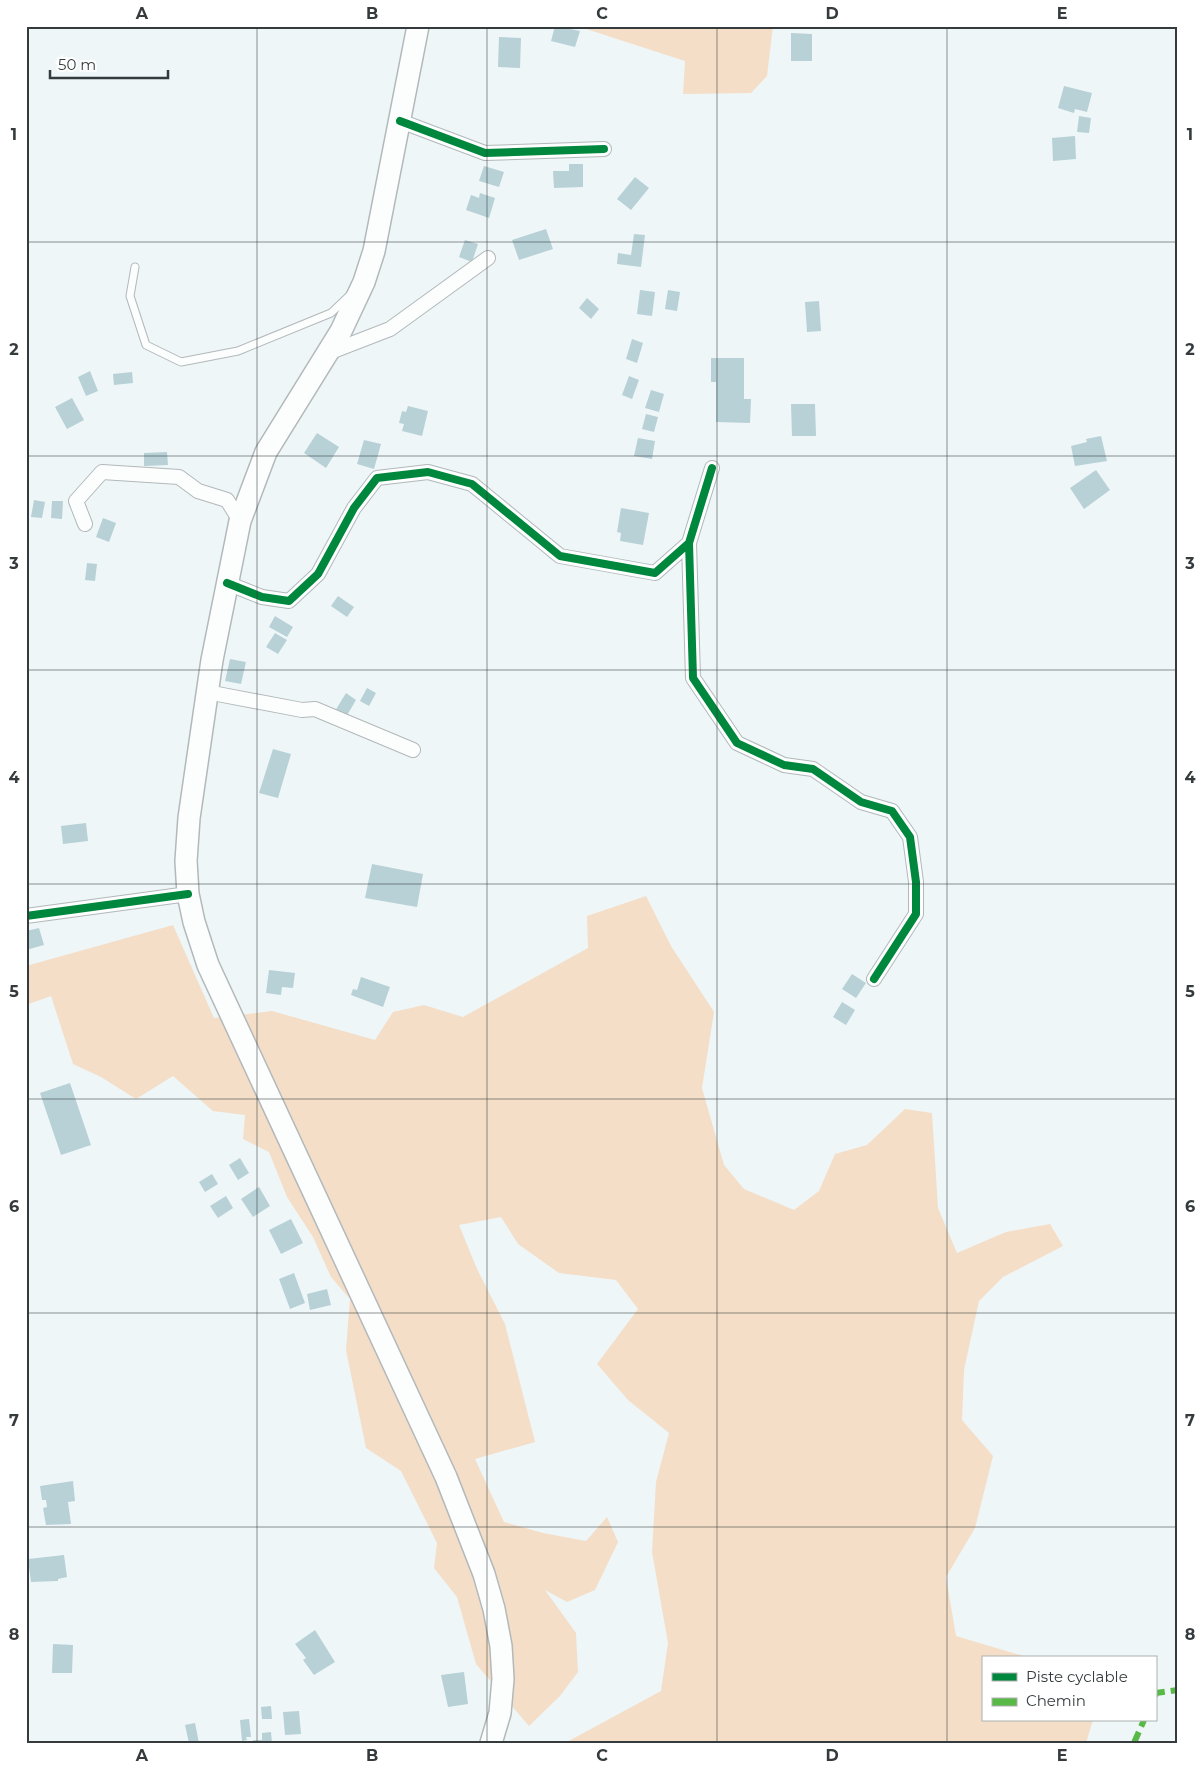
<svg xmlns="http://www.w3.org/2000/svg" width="1204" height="1769" viewBox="0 0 1204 1769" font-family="Montserrat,sans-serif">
<rect width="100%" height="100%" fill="#eef6f8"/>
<!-- green -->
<path fill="#f4dec7" d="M577,26H773L767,76L751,93L683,94L685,61Z
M646,896L671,946L714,1012L702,1088L724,1165L744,1189L794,1210L819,1191L835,1154L867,1145L905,1109L932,1113L938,1208L957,1253L1006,1232L1050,1224L1063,1246L1003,1277L979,1301L964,1370L962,1420L993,1456L975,1528L946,1577L956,1636L1030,1658H983V1720H1093L1086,1743H565L661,1691L668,1643L652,1552L656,1482L669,1433L628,1400L597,1364L638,1309L616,1280L559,1273L518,1244L501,1217L459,1225L477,1269L505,1324L535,1442L475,1459L504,1522L543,1533L586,1541L607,1517L618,1542L595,1590L567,1602L545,1590L576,1633L578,1672L560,1696L529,1726L476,1664L457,1597L434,1568L437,1543L401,1471L366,1448L346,1350L350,1299L331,1277L313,1237L287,1197L269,1152L243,1139L245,1115L213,1111L173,1076L136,1099L101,1077L73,1064L51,996L26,1005V966L173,925L214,1018L272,1011L375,1040L393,1012L424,1005L463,1017L588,948L587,916Z"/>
<!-- building -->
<path fill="#b7d1d7" d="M555,26L580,31L575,47L551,41Z
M791,33L812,34V61H791Z
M499,37L521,38L520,68L498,67Z
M1064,86L1092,93L1087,112L1075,109L1074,113L1058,108Z
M1079,116L1091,118L1089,133L1077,132Z
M1075,136L1076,159L1053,161L1052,138Z
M569,164H583V187L554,188L553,171H569Z
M484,166L504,172L499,187L479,181Z
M635,177L649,188L631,210L617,199Z
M480,193L495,198L489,218L466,210L471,195L479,198Z
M546,229L553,249L519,260L512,240Z
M634,234L645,235L641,267L617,264L618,253L631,255Z
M465,240L478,244L472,262L459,257Z
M640,290L655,292L652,316L637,314Z
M668,290L680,292L677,311L665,309Z
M587,298L599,309L591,319L579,308Z
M819,301L821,331L807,332L805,302Z
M632,339L643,343L637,363L626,359Z
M711,358H744V399H751L750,423L716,422V382H711Z
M90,371L98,391L86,396L78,377Z
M132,372L133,383L114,385L113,374Z
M629,376L639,380L632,399L622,395Z
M651,390L664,394L659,412L645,408Z
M72,398L84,420L67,429L55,407Z
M791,404H815L816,436H792Z
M408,406L428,411L422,436L402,431L404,424L399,423L402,411L406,412Z
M646,414L658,417L654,432L642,429Z
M317,433L339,447L326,468L304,453Z
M1101,436L1107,461L1075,466L1071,446L1087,442L1086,439Z
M638,438L655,441L652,459L634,456Z
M364,440L381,444L374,469L357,464Z
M167,452L168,465L144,466V453Z
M1096,470L1110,490L1084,509L1070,488Z
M34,500L45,502L42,518L31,517Z
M52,501H63L62,519L51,518Z
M621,508L649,513L643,545L620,541L621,533L617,532Z
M103,518L116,523L109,542L96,537Z
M87,563L97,564L95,581L85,580Z
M338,596L354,607L347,617L331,606Z
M275,616L293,627L287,637L269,627Z
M275,633L287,640L278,654L266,647Z
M230,659L246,662L241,684L225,681Z
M367,688L376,693L369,706L360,701Z
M346,693L356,700L346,717L335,711Z
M273,749L291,754L278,798L259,793Z
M86,823L88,841L63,844L61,826Z
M372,864L423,874L417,907L365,898Z
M39,928L44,945L26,950V931Z
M269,970L295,973L293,988L282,987L281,995L266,993Z
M852,974L866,983L856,998L842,989Z
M361,977L390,987L383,1007L351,995L353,989L357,990Z
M842,1002L855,1010L846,1025L833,1017Z
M70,1083L91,1145L61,1155L40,1093Z
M240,1158L249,1173L238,1180L229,1165Z
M212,1174L218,1184L205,1192L199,1182Z
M259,1187L270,1206L253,1217L241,1199Z
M226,1196L233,1208L218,1218L210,1206Z
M291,1219L303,1243L281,1254L269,1230Z
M294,1273L305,1303L290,1309L279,1279Z
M327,1289L331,1305L310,1310L307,1294Z
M73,1481L75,1501L68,1502L71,1524L46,1525L43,1508L47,1507L46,1500H42L40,1486Z
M64,1555L67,1577L58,1579V1581L31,1582L28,1559Z
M315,1630L335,1662L314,1675L303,1660L306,1658L295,1644Z
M53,1644L73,1645L72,1673H52Z
M464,1672L468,1704L448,1707L441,1675Z
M271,1706L272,1719H262L261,1707Z
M299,1711L301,1734L285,1735L283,1712Z
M249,1719L251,1737H246L247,1740L242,1741L240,1720Z
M195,1723L199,1743H189L185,1725Z
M271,1732L272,1743H254L253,1740H262V1733Z"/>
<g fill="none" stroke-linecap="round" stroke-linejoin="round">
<!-- lane casing -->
<g stroke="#b3b8ba" stroke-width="9">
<path id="lane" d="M135,267L130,296L146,345L181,362L238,351L331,313L350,295"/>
</g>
<!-- street casing -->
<g stroke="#b3b8ba" stroke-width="16">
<path id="street" d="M400,121L485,153L604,149
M328,353L390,329L488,258
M85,524L76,501L102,472L179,477L198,491L227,500L240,521
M689,543L693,678L737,743L784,765L813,769L861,802L892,811L910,837L916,882V914L874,979
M227,583L262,597L289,601L318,574L354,508L377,478L428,472L472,484L560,556L655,573L689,543L712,468
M207,692L302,710L315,709L413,750
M26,916L188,894"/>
</g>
<!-- primary casing -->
<g stroke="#b3b8ba" stroke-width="24">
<path id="primary" d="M418,26L374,251L364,282L341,331L266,452L240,521L212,660L189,818L186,861L188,894L194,922L208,965L446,1477L484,1574L494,1609L501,1646L503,1679L500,1713L491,1743"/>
</g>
<!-- lane -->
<use href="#lane" stroke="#fcfefe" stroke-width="7"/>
<!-- street -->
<use href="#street" stroke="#fcfefe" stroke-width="14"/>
<!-- primary -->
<use href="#primary" stroke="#fcfefe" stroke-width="21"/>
<!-- quiet -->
<path stroke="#58b947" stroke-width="6" stroke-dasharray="12 6" stroke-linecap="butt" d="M1155,1696L1156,1693L1178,1690
M1134,1743L1144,1720"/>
<!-- cycleway casing -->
<g stroke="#fff" stroke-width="11">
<path id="cycleway" d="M400,121L485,153L604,149
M689,543L693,678L737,743L784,765L813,769L861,802L892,811L910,837L916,882V914L874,979
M227,583L262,597L289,601L318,574L354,508L377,478L428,472L472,484L560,556L655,573L689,543L712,468
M26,916L188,894"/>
</g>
<!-- cycleway -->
<use href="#cycleway" stroke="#00873e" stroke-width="8"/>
</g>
<!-- grid -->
<path fill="none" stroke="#353b3d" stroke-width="1" stroke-opacity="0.55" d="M257,26V1743M487,26V1743M717,26V1743M947,26V1743M26,242H1178M26,456H1178M26,670H1178M26,884H1178M26,1099H1178M26,1313H1178M26,1527H1178"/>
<!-- border -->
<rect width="1204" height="1769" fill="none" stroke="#ffffff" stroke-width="55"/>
<!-- legend -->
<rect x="982" y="1656" width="175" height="65" fill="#ffffff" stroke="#aeb1b1"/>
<rect x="992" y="1673" width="25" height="8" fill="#00873e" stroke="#aeb1b1"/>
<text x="1026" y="1682" font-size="15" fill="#353b3d">Piste cyclable</text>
<rect x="992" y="1698" width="25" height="8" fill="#58b947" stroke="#aeb1b1"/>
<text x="1026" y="1706" font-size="15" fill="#353b3d">Chemin</text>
<!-- scale -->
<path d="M50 70v8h118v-8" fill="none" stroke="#353b3d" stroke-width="2.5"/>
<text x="58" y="70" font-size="15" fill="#353b3d" stroke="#ffffff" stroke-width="4" paint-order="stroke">50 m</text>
<rect x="28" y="28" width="1148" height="1714" fill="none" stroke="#353b3d" stroke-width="2"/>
<g font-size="16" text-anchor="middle" font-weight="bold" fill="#353b3d">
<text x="142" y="19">A</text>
<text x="372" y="19">B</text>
<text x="602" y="19">C</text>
<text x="832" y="19">D</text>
<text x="1062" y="19">E</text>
<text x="14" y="140">1</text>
<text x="1190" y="140">1</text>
<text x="14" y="355">2</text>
<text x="1190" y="355">2</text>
<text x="14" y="569">3</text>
<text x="1190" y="569">3</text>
<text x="14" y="783">4</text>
<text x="1190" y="783">4</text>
<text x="14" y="997">5</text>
<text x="1190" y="997">5</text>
<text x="14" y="1212">6</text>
<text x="1190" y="1212">6</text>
<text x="14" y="1426">7</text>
<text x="1190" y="1426">7</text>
<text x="14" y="1640">8</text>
<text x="1190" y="1640">8</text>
<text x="142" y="1761">A</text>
<text x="372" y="1761">B</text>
<text x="602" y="1761">C</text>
<text x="832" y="1761">D</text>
<text x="1062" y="1761">E</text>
</g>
</svg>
